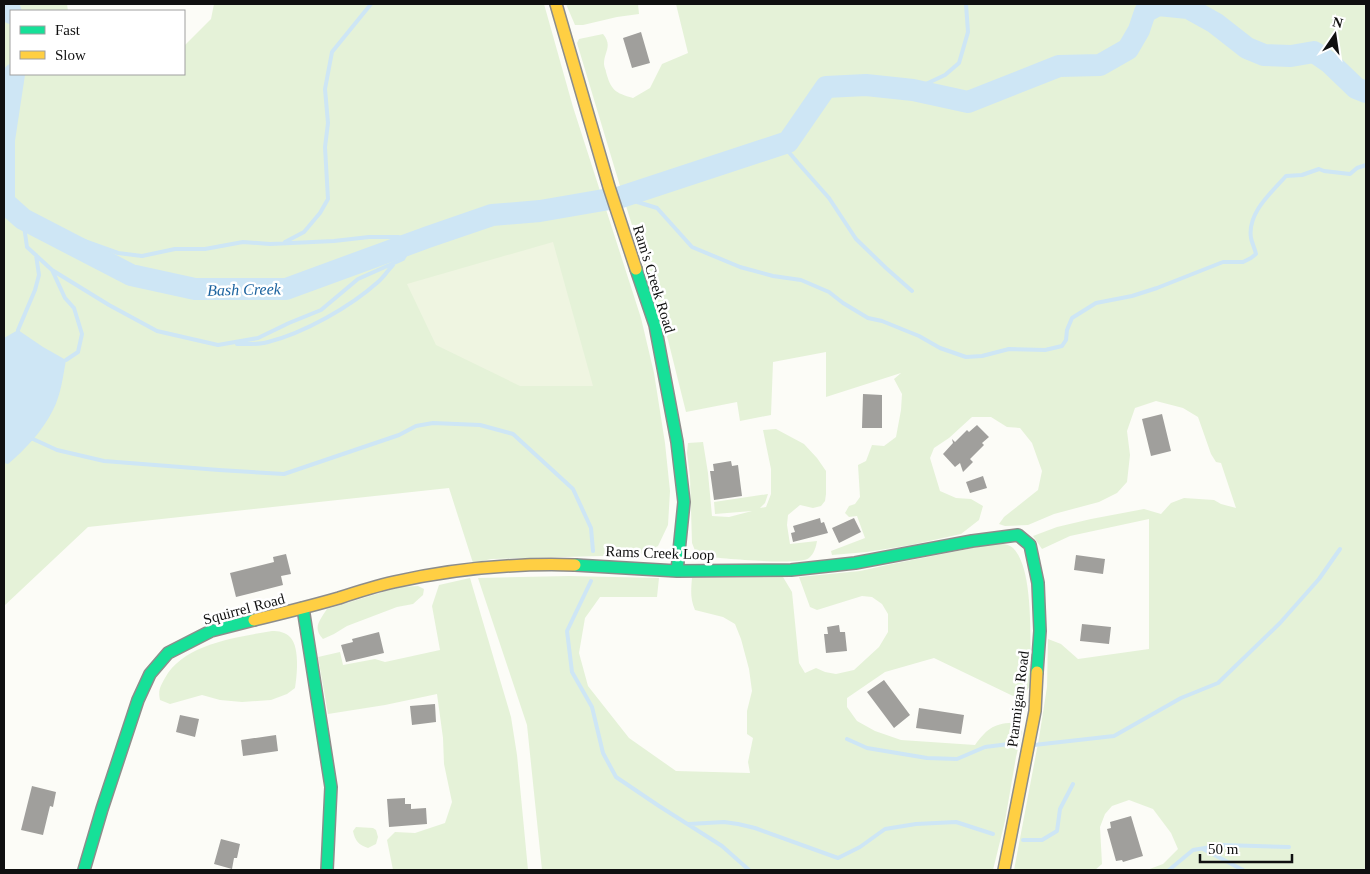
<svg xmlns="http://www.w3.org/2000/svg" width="1370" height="874" viewBox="0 0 1370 874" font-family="'Times New Roman',serif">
<rect width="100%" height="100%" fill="#fcfcf7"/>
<!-- green -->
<path fill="#e5f2d8" d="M4,4H67L68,11H11V74H184V46L211,19L214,4H544L573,107L641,318L654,373L665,443L670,491L668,525L658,546L639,555L491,559L473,563L449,488L88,527L4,606Z
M566,4H638L639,14L617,17L583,25H575Z
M676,4H1366V870H1147L1163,864L1178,849L1171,833L1153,809L1129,800L1112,806L1105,814L1100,827L1102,864L1095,870H1014L1039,738L1047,687L1048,639L1061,644L1078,659L1149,649V519L1070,536L1042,549L1033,536L1057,527L1091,519L1144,509L1161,514L1171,503L1184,498L1214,500L1221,504L1236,508L1221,463L1216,462L1211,454L1198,417L1183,408L1156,401L1135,408L1127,431L1130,455L1127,482L1117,493L1099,502L1054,514L1028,525L1005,526L999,524L1004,517L1038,490L1042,471L1032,443L1020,428L1007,427L991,417H972L949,438L934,448L930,458L940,491L956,498L971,499L983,506L979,520L961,534L911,545L867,552L832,555L831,551L865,538L857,516L849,517L845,513L849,506L855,504L860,497L858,465L866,461L872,445L884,446L896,437L901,410L902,394L894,379L901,373L826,397V352L773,362L771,415L740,421L737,402L686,412L668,340L626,206L577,43L579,39L603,34C613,46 604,52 604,64C604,67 606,70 606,72C611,90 615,93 633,98L650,88L662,64L688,53Z
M776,429L804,444L817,458L826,471V494L825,501L821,506L813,508L800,505L788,515L787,525L790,544L817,541C816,547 814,554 809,558C799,566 718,558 701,556L696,553L692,543L690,477L687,453L688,443L703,442L708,473L712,516L729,517L752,511L715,514L714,502L768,494L765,503L760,508L766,507L771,494V469L763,430Z
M998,543C1003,544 1009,544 1013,548C1036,570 1029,654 1031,685L1024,694L1013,696L934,658L885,672L847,698V707L857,721L875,731L901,740L975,745C989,726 997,722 1022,723V732L1016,757L1005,821L993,870H542L527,725L478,578L569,576L659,578L657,597H600L585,618L579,653L588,686L629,738L676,771L750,773L748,762L753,738L747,734V711L752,691L749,669L741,639L735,624L723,617L695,610C690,599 691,589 692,578L783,577L792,592L799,663L805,673L816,668L825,672L836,674L854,670L879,647L888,632V614L882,604L872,597L862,596L817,610L810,607L799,577L860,571L892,564Z
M470,578L511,717L517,755L528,870H393L387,840L395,832L415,833L445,823L452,802L444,764L443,738L437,694L385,705L328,714L318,657L340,652L343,665L375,659L385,662L440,650L432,606L439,585Z
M418,586L424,589L423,595L413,604L397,607L347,626L334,634L323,639C312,628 320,620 327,609L399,587Z
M272,631C279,631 285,632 290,637C300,647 297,675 295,688L287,694L271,700L242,702L220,700L202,695L170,704L160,700C158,690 160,687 165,678C183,644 237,637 272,631Z
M356,827L373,828L376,830L378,837L376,844L368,848C359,845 355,841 353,831Z"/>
<!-- pitch -->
<path fill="#eff5e1" d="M553,242L593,386H520L436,345L407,284Z"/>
<!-- water -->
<path fill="#cee6f5" d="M18,330L43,347L66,360C63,376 61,395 53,410C43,430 26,449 8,464L4,463V338Z"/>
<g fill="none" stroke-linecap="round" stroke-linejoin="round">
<!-- stream -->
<path stroke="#cee6f5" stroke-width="4" d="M913,90L945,75L959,63L968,32L966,4
M782,144L798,163L829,198L856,239L886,268L912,291
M621,197L657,208L692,247L740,267L773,276L801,280L829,292L843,303L868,318L882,321L919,336L940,348L966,357L982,356L1009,349L1045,350L1062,346L1066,340L1067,330L1072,318L1096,303L1132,296L1157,288L1223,262H1243L1251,258L1256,254C1255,249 1252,243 1251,238C1247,213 1271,193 1286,176L1302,175L1319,169L1324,171L1350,174L1357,168L1366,165
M23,219L27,247L52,270L109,305L157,331L218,345L258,338L289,323L321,310L358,279L403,259L413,242L398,237H369L334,241L270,244L243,242L205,249H175L142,256L118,253L51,229L38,227
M285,242L304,232L320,213L328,199L325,147L328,123L325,89L332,52L371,4
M52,270L65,298L74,308L82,334L78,352L66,360
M18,330L35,290L39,275L36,255
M237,344C247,344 258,345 268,342C304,333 350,307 378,282C384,277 388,270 393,265
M33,439L57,450L104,461L219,470L284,474L399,435L416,426L433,423L480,425L513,434L573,489L591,528L593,551
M591,581L567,631L572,672L592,707L603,753L616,777L659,806L722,846L749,870
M847,739L867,748L927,758L957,759L985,747L1017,743
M1034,745L1114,736L1181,698L1218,683L1280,623L1319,579L1340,549
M689,824L724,822L738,824L755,828L838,858L860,847L885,829L916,824L956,822L993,834
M1023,840H1042L1057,831L1060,809L1073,784
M1203,849L1243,870
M1169,870L1193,850L1223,845L1289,847"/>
<!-- river -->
<path stroke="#cee6f5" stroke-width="22" d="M8,4L11,13
M14,74L4,140V202L23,219L131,275L195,289H286L428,237L492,215L540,211L621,197L788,142L826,87L866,85L913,90L968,102L1059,66L1100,65L1128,49L1139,30L1145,12L1158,5L1188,8L1215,23L1247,48L1264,55L1291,56L1314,52L1330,63L1356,88L1366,92"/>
</g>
<!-- building -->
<path fill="#a09f9c" d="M641,32L650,63L632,68L623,38Z
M863,394L882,395V428H862Z
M1162,414L1171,451L1151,456L1142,419Z
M977,425L989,437L982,443L984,445L970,459L973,462L963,472L960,463L955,467L943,454L953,443L952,439L955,442L967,430L969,432Z
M731,461L732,466L738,465L742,496L714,500L710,471H714L713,464Z
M983,476L987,488L970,493L966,482Z
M820,518L821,523L824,522L828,533L793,542L791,533L795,532L793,526Z
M854,518L861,532L839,543L832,528Z
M286,554L291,574L281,576L283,585L236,597L230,573L274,562L273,557Z
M1076,555L1105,559L1103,574L1074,570Z
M1082,624L1111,627L1109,644L1080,641Z
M839,625L840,632H845L847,651L826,653L824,634H828L827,627Z
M379,632L384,653L346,662L341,645L353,642L352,639Z
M884,680L910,715L894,728L867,692Z
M435,704L436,722L412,725L410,706Z
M919,708L964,715L961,734L916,728Z
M180,715L199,719L195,737L176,732Z
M276,735L278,751L243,756L241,740Z
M32,786L56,792L53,807L50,806L43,835L21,830Z
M405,798V804H411V809L426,808L427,824L389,827L387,799Z
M1131,816L1143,856L1123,862L1122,860L1116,861L1107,829L1111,828L1110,822Z
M221,839L240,844L237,858H234L232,869L214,864Z"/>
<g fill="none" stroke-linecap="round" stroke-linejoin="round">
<!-- fast casing -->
<g stroke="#8d8d8b" stroke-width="14">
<path id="fast" d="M636,269L655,325L677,442L684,502L677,571
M575,565L677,571L791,570L855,563L972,541L1018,535L1030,545L1038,583L1040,631L1037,672
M303,608L331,787L327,870
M84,870L102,809L138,700L150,674L168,653L211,631L254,620"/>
</g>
<!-- slow casing -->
<g stroke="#8d8d8b" stroke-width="14">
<path id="slow" d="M556,4L609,187L636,269
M254,620C283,613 311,606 339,598C357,592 376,586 394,582C453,569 515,563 575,565
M1004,870L1035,711L1037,672"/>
</g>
<!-- fast -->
<use href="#fast" stroke="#16e098" stroke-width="11"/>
<!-- slow -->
<use href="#slow" stroke="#ffcf43" stroke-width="11"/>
</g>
<g text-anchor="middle" stroke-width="5" stroke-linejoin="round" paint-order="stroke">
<!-- street labels -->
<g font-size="15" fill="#101010" stroke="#fff">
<text transform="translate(654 279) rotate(73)" y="5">Ram's Creek Road</text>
<text transform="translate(660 553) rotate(2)" y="5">Rams Creek Loop</text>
<text transform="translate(244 609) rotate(-15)" y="5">Squirrel Road</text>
<text transform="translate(1018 699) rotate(-83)" y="5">Ptarmigan Road</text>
</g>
<!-- water labels -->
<g font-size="16" font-style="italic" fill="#1c639f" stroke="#fff">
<text transform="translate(244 289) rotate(-1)" y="6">Bash Creek</text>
</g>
</g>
<!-- border -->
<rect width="1370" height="874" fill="none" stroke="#101010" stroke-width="10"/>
<!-- legend -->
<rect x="10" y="10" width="175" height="65" fill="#ffffff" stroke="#9f9f9f"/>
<rect x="20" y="26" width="25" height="8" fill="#16e098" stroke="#9f9f9f"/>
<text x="55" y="35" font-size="15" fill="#101010">Fast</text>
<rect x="20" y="51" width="25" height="8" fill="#ffcf43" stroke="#9f9f9f"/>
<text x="55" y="60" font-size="15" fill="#101010">Slow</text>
<!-- north arrow -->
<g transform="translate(1335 35) rotate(13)" stroke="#ffffff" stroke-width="4" paint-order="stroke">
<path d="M0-4L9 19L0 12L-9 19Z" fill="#101010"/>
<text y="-8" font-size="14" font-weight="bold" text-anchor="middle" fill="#101010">N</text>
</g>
<!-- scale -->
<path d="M1200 854v8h92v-8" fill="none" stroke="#101010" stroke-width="2.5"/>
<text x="1208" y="854" font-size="15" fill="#101010" stroke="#ffffff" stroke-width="4" paint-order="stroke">50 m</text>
</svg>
